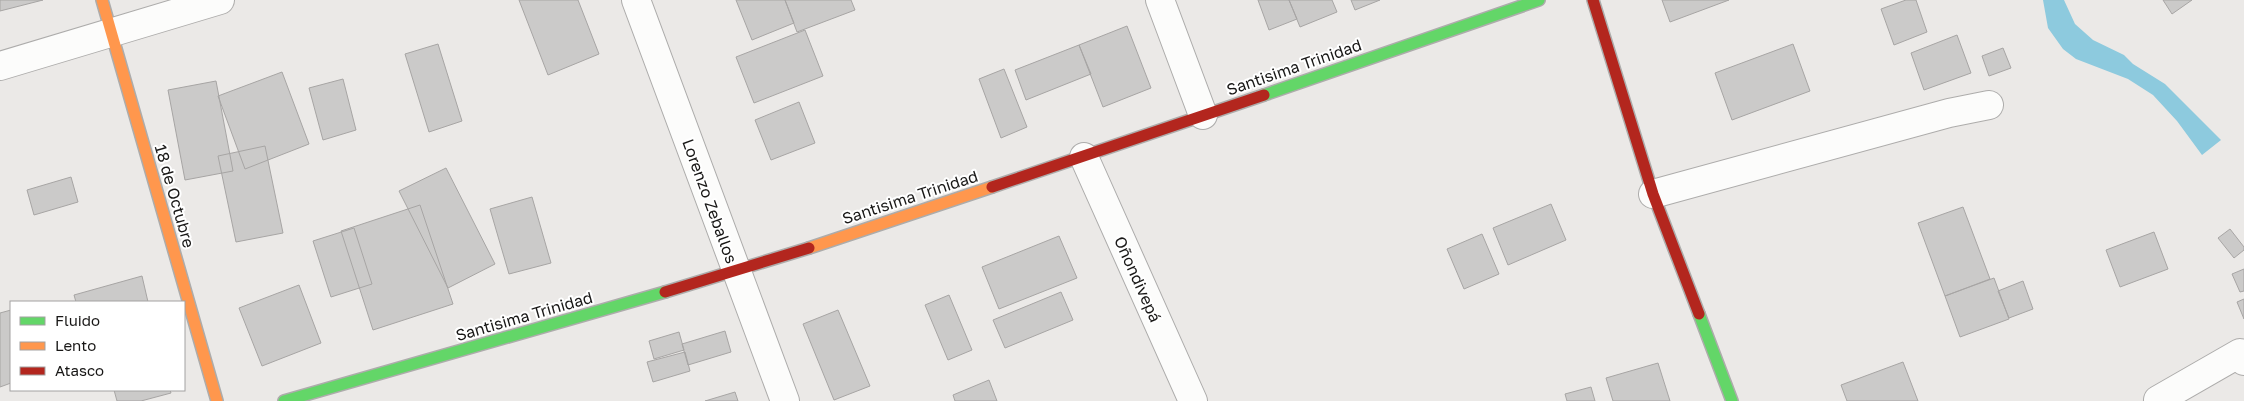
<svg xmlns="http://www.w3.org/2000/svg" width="2244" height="401" viewBox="0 0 2244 401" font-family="'Golos Text',sans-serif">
<rect width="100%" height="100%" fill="#ebe9e7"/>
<!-- water -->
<path fill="#8dcade" d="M2043,0H2064L2075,24L2093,40L2124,55L2133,64L2165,84L2221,140L2202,155L2177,121L2153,95L2128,79L2076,59L2063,49L2048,28Z"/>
<!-- building -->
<path fill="#cbcac9" stroke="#a7a5a4" d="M0,0H43L0,11Z
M519,0H578L599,54L548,75Z
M736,0H785L794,23L752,40Z
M785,0H851L855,10L797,32Z
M1258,0H1289L1297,19L1269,30Z
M1289,0H1332L1337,12L1300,27Z
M1351,0H1380L1355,10Z
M1662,0H1729L1670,22Z
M1906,0H1916L1927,32L1894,45L1881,9Z
M2163,0H2192L2172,14Z
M1127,26L1151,88L1103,107L1079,45Z
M805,30L823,76L754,103L736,57Z
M1957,35L1971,73L1924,90L1911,53Z
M438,44L462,121L429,132L405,54Z
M1793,44L1810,91L1732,120L1715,73Z
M1079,45L1091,74L1026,100L1015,70Z
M2003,48L2011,68L1989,76L1982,56Z
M1004,69L1027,127L1001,138L979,79Z
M282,72L309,144L245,169L218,96Z
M343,79L356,130L323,140L309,88Z
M216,81L233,171L185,180L168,90Z
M799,102L815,143L771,160L755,120Z
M265,146L283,233L236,242L218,156Z
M446,168L495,264L448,288L399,191Z
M71,177L78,202L34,215L27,190Z
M532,197L551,263L509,274L490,209Z
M1551,204L1566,240L1508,265L1493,228Z
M420,205L453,304L373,330L341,231Z
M1963,207L1990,279L1945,296L1918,223Z
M354,228L372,284L331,297L313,241Z
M2230,229L2244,247V250L2234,258L2218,238Z
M2154,232L2168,269L2120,287L2106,250Z
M1482,234L1499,274L1464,289L1447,249Z
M1059,236L1077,278L999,309L982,267Z
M2244,269V291L2240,292L2232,274Z
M142,276L148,302H76L74,295Z
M1994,278L2009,319L1960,337L1945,296Z
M2023,281L2033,309L2009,318L1998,291Z
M299,285L321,343L262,366L239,308Z
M1061,292L1073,320L1005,348L993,320Z
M949,295L972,350L948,360L925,305Z
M2244,299V319L2237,302Z
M11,310V383L0,387V313Z
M838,310L870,386L834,400L803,324Z
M725,331L731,352L688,365L682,344Z
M679,332L684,350L654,359L649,341Z
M685,352L690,371L653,382L647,362Z
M1903,362L1918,401H1847L1841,385Z
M1658,363L1670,401H1613L1606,378Z
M989,380L997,401H955L953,395Z
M1591,387L1595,401H1567L1565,394Z
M114,390H170L171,393L141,401H117Z
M735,392L738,401H705Z"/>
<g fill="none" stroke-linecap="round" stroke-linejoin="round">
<!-- street casing -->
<g stroke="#adacab" stroke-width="30">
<path id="street" d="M636,0L785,401
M1160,0L1203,115
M0,66L220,0
M1084,157L1193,401
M1653,194L1949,113L1989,105
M2158,400L2240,353L2244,361"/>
</g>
<!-- fast casing -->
<g stroke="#adacab" stroke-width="14">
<path id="fast" d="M1264,95L1539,0
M1699,314L1732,401
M284,401L665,292"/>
</g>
<!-- slow casing -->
<g stroke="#adacab" stroke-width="14">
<path id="slow" d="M102,0L217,401
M809,248L992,187"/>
</g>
<!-- jam casing -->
<g stroke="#adacab" stroke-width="14">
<path id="jam" d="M1593,0L1653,194L1699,314
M992,187L1264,95
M665,292L809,248"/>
</g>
<!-- street -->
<use href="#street" stroke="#fcfcfb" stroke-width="28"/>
<!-- fast -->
<use href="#fast" stroke="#63d668" stroke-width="11"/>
<!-- slow -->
<use href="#slow" stroke="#ff974d" stroke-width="11"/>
<!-- jam -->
<use href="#jam" stroke="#b3261e" stroke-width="11"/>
</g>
<g text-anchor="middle" stroke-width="4" stroke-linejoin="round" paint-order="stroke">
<!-- street labels -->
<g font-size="16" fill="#181716" stroke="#fff">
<text transform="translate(1294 67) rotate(-19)" y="6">Santisima Trinidad</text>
<text transform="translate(175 196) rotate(74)" y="6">18 de Octubre</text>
<text transform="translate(910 197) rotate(-18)" y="6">Santisima Trinidad</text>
<text transform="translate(710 201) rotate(70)" y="6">Lorenzo Zeballos</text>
<text transform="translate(1138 279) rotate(66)" y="6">Oñondivepá</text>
<text transform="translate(524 316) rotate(-16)" y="6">Santisima Trinidad</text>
</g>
</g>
<!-- legend -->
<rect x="10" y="301" width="175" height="90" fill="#ffffff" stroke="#a3a2a2"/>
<rect x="20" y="317" width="25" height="8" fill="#63d668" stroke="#a3a2a2"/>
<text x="55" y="326" font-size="15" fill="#181716">Fluido</text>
<rect x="20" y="342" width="25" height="8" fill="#ff974d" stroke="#a3a2a2"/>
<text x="55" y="351" font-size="15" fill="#181716">Lento</text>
<rect x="20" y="367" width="25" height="8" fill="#b3261e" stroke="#a3a2a2"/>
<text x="55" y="376" font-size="15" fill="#181716">Atasco</text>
</svg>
